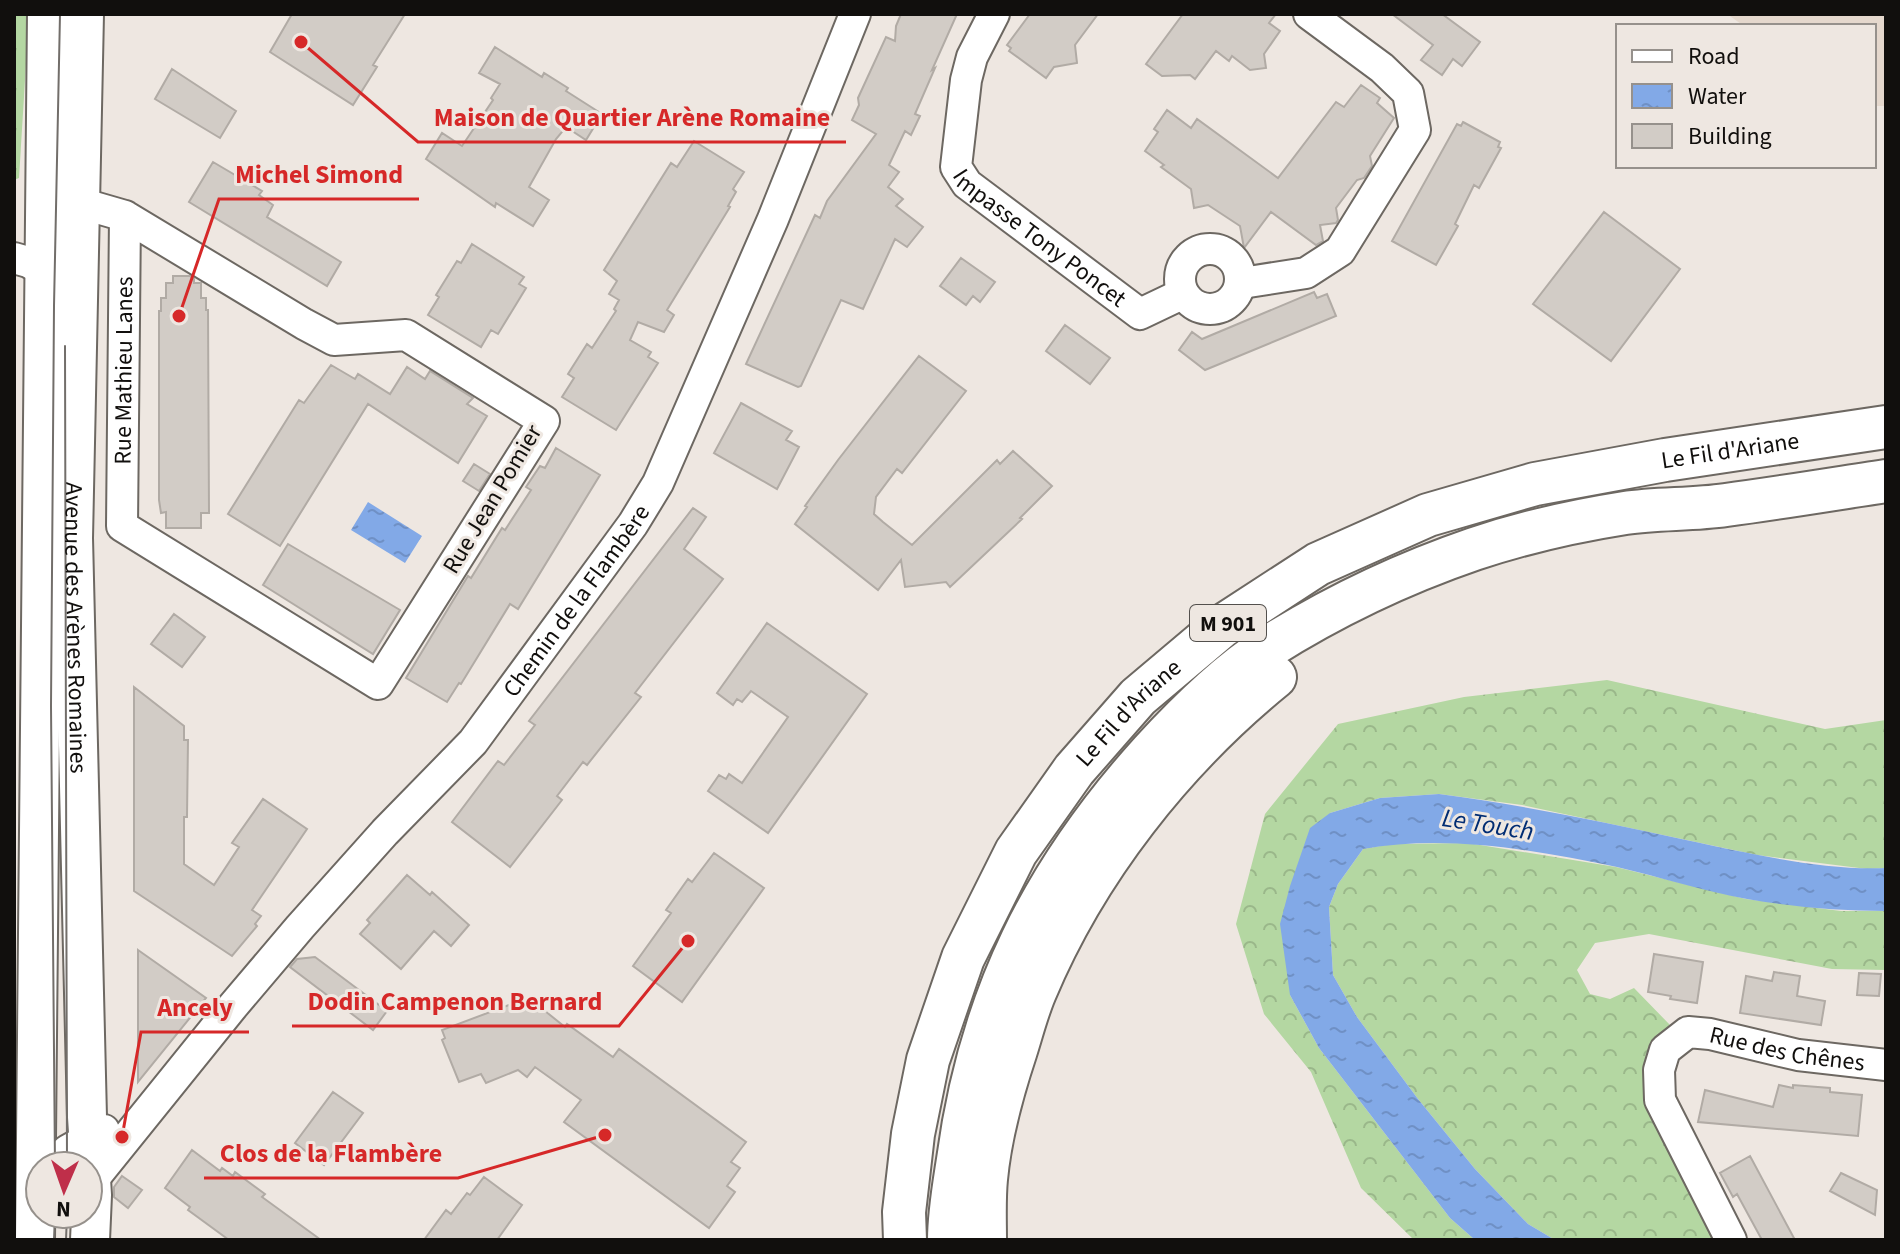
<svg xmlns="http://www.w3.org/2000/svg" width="1900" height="1254" viewBox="0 0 1900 1254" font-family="'Source Sans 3',sans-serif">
<defs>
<pattern id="forest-crowns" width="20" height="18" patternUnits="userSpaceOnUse" patternTransform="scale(2)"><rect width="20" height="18" fill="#b4d7a2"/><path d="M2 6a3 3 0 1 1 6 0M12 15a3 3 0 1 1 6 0" fill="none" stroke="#9ab78a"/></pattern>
<pattern id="park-tufts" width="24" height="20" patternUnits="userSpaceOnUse" patternTransform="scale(2)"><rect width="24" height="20" fill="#b4d7a2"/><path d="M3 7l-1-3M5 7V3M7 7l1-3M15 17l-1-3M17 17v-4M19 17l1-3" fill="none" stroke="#9ab78a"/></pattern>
<pattern id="water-ripples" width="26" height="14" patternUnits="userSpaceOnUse" patternTransform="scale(2)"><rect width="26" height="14" fill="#82a9e7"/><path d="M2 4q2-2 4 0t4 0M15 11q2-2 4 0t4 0" fill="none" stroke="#6f90c5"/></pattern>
</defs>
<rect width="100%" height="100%" fill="#eee7e1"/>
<!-- built -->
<path fill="#e5d8cd" d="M1727,14H1886V106H1874V26H1744Z"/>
<!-- forest -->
<path fill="url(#forest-crowns)" d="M1607,680L1825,729L1886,720V868L1867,869L1757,855L1522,805L1439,794L1380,798L1330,813L1290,995L1319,1048L1450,1218L1475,1240H1414L1361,1188L1311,1072L1264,1014L1236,924L1265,814L1338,724L1464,697Z
M1468,843L1616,867L1746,899L1841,911H1886V970L1832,969L1649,934L1595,943L1577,970L1590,994L1610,999L1634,988L1670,1025L1651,1070L1652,1117L1715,1240H1555L1528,1224L1475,1169L1418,1099L1357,1017L1333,975L1329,907L1338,884L1363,849L1392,844Z"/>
<!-- park -->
<path fill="url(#park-tufts)" d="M14,14L29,15L19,178L14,180Z"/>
<!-- water -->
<path fill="url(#water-ripples)" d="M368,502L422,536L405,563L351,530Z
M1439,794C1523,805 1604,822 1686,840C1747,853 1825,871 1886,868V911C1839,911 1793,907 1747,899C1703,891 1660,877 1617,867C1534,850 1447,834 1363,849L1338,884L1329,907L1333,975L1357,1017L1418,1099L1475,1169L1528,1224L1555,1240H1475L1450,1218L1319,1048L1290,995L1280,924L1290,886L1310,828L1330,813L1380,798Z"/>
<!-- building -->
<path fill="#d2ccc6" stroke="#b1aba5" stroke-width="2" d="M292,14H405L373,65L377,67L353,105L270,52Z
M901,14H957L932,70L935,68L915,114L920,116L911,135L905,131L889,165L899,172L888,187L903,199L896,206L923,227L907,247L895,239L863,309L841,300L801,386L798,387L746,364L815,215L820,218L827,201L876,134L852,120L859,105L858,98L886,37L895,41L896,26Z
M1030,14H1098L1075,45L1077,63L1054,67L1046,78L1009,51L1011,48L1007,45Z
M1183,14H1276L1269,23L1280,31L1264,54L1266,68L1250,70L1232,56L1229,61L1216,51L1195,79L1190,75L1162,76L1146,64Z
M1392,14H1442L1480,42L1462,66L1453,59L1442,75L1421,60L1433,45Z
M495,47L542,77L544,73L568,88L566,91L602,114L586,140L566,127L556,139L529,187L549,200L533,226L496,203L495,207L426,159L442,133L462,146L493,100L491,98L500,84L479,73Z
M172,69L236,111L220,138L155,99Z
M1361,85L1380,98L1377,103L1394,118L1370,156L1372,166L1364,178L1357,180L1336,208L1338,220L1336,223L1320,225L1323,241L1316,245L1271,212L1244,248L1240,226L1208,205L1194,208L1191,189L1161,167L1164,165L1145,151L1158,132L1154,129L1167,110L1191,128L1197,119L1278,178L1336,102L1344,107Z
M1463,122L1500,142L1498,147L1501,148L1479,188L1474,185L1455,224L1458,226L1436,265L1392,241L1457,124L1461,126Z
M694,141L744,172L733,189L736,192L728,206L730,207L667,310L674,315L664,332L638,322L630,340L651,352L648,357L658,363L616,430L562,397L574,378L568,374L587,344L592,348L616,311L614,309L619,300L609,294L617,281L604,270L671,163L677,167Z
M213,162L262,191L259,195L273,205L267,217L341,262L327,286L189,202Z
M1604,212L1680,269L1611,361L1533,304Z
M472,244L524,277L519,284L526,288L498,334L491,330L481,347L428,315L439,297L436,295L457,261L461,263Z
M961,258L995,282L980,302L973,296L966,305L940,286Z
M173,276H190L194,279V283H201V298H206V310H208L209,513H201V528H166V512L161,513L159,500V311H161V298H166V283H173Z
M1314,292L1317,298L1327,294L1336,316L1205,370L1179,350L1192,332L1202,339Z
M1065,325L1110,358L1090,384L1046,351Z
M919,356L966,391L902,473L897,469L876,497L874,514L883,522L912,545L997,460L1000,464L1013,451L1052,486L1020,518L1022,519L950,587L946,582L905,587L901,560L878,590L795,524L807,507L805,506L838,460Z
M331,365L355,379L358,374L390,394L407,367L425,379L430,371L473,398L467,404L487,416L458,463L368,404L280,546L228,514L299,400L304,403Z
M741,403L792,431L786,440L799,447L777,489L714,453Z
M556,448L600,475L518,609L510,604L461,684L459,683L447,702L406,678L468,576L471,578L502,528L505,530L531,490L526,487L540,466L545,468Z
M474,464L490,474L479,491L463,481Z
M693,508L706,517L684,549L723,579L635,693L641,697L587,765L583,762L557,796L562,800L510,867L452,822L498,761L504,765L535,725L529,721Z
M288,544L400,610L373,654L263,585Z
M174,614L205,637L182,667L151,644Z
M767,623L867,694L768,833L708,791L719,775L726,779L729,774L742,783L788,717L751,691L742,702L737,699L733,705L717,693Z
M134,687L184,726V740H188L187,817H184V864L214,885L239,847L232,843L263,799L307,829L252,910L261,916L255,924L257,926L232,956L134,891Z
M714,853L764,888L682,1002L633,966L671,913L666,910L688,879L692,882Z
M407,875L430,895L432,892L469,925L451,946L434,931L401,969L360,934L370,923L367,920Z
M138,950L206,998L138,1082Z
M1654,954L1703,962L1697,1003L1670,999L1671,996L1648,992Z
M315,957L387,1011L373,1030L290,967L297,959Z
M1774,972L1800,976L1797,996L1825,1001L1821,1025L1740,1013L1746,976L1772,981Z
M1859,973L1881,974L1879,996L1857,995Z
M525,999L526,1001L530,999L565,1027L567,1024L613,1057L619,1049L746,1142L731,1162L740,1168L727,1186L735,1192L709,1228L564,1122L581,1100L535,1067L527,1077L518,1070L486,1083L481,1074L459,1082L442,1040L445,1038L442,1030Z
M1779,1085L1793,1088V1085L1830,1088V1092L1862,1095L1858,1136L1698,1122L1705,1090L1773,1107Z
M333,1092L363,1113L324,1165L295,1143Z
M192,1150L220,1171L222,1168L233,1176L235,1172L265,1194L262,1197L321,1240H229L188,1210L190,1207L165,1188Z
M1750,1156L1795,1240H1762L1737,1194L1733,1197L1720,1173Z
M1841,1173L1877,1190L1875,1215L1830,1191Z
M122,1176L142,1190L128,1208L114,1197V1187Z
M484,1177L522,1205L497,1240H424L446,1210L451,1214L467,1193L470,1195Z"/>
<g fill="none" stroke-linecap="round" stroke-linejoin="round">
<!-- minor casing -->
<g stroke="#6d6862" stroke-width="34">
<g id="minor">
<path id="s1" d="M994,14L972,57L966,80L956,167L967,184L1140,314L1182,294"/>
<path id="s2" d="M80,203L125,216L304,324L334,340L406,335L544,421L378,684L122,526L125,216"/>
<circle cx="1210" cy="279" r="30"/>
<path d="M14,258L28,262L44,271"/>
<path d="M1242,283L1306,273L1340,251L1415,130L1408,93L1382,68L1309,14"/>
<path d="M51,1166L68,1150L104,1130"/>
<path id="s3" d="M91,1182L233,1006L300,927L385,832L473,742L633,524L658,483L773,219L855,14"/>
<path id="s4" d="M1731,1240L1660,1100L1659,1070L1665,1050L1688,1032L1710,1034L1798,1055L1886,1065"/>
</g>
</g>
<!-- major casing -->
<g stroke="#6d6862" stroke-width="42">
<g id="major">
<path id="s5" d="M84,14L73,538L87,1117L92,1195L90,1240"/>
<path d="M35,1240L47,14"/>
</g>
</g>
<!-- highway casing -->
<g stroke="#6d6862" stroke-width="46">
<g id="highway">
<path id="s6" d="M905,1240L904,1212L913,1134L928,1060L963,958L1016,852L1074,770L1138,697L1221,627L1318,564L1428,515L1535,484L1665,460L1886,427"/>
<path d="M949,1240C949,1213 954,1186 958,1160C980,997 1042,873 1151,752C1184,716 1226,674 1267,648C1332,607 1401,574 1474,549C1522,533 1574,521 1625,513C1658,508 1692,510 1726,505C1779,498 1833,489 1886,481"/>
<path d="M985,1240C985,1220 984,1199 986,1179C990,1135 1002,1092 1016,1050C1022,1031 1027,1011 1035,992C1086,870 1173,760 1275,677"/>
</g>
</g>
<!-- minor -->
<use href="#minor" stroke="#fff" stroke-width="30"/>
<!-- major -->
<use href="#major" stroke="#fff" stroke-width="38"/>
<!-- highway -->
<use href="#highway" stroke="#fff" stroke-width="42"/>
<!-- tram -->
<path stroke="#726e6a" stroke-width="2" d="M65,346L67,1166
M55,1166L51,706L54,306L60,14
M54,1240L55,1214
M66,1240L67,1214"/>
</g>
<g text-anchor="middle" stroke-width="6" stroke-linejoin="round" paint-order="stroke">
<!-- shield labels -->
<rect fill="#eee7e1" stroke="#53504d" stroke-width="2" x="1190" y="605" width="76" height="36" rx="6"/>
<g font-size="22" font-weight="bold" fill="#110f0d">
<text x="1228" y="631">M 901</text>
</g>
<!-- street labels -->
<g font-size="24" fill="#110f0d" stroke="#eee7e1">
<text dy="8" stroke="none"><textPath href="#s1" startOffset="270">Impasse Tony Poncet</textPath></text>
<text dy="8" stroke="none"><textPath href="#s2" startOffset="1292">Rue Mathieu Lanes</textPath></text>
<text dy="8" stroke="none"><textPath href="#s6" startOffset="1260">Le Fil d'Ariane</textPath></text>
<text transform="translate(492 499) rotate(-59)" y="8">Rue Jean Pomier</text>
<text dy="8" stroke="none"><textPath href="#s3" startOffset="758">Chemin de la Flambère</textPath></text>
<text dy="8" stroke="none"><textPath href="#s5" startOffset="614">Avenue des Arènes Romaines</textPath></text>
<text dy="8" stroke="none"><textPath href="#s6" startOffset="588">Le Fil d'Ariane</textPath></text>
<text dy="8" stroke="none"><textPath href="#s4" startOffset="338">Rue des Chênes</textPath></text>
</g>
<!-- water labels -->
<g font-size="26" font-style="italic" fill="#002c73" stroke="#eee7e1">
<text transform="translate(1488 824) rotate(9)" y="9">Le Touch</text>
</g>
</g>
<!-- callouts -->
<path fill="none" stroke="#d62828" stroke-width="3" d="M301 42L418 142H846M179 316L219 199H419M688 941L619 1026H292M122 1137L141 1032H249M605 1135L458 1178H204"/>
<g fill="#d62828" stroke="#eee7e1" stroke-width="3">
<circle cx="301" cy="42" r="8"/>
<circle cx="179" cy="316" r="8"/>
<circle cx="688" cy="941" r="8"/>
<circle cx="122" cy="1137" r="8"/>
<circle cx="605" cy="1135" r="8"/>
</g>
<g font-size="26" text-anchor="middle" font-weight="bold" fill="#d62828" stroke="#eee7e1" stroke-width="6" stroke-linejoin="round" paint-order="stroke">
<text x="632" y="126">Maison de Quartier Arène Romaine</text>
<text x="319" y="183">Michel Simond</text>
<text x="455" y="1010">Dodin Campenon Bernard</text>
<text x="195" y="1016">Ancely</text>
<text x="331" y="1162">Clos de la Flambère</text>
</g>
<!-- border -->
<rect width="1900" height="1254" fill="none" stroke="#110f0d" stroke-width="32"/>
<!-- legend -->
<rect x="1616" y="24" width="260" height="144" fill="#eee7e1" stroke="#96918c" stroke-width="2"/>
<rect x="1632" y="50" width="40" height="12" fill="#ffffff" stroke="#96918c" stroke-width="2"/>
<text x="1688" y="64" font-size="24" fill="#110f0d">Road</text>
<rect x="1632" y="84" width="40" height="24" fill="url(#water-ripples)" stroke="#96918c" stroke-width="2"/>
<text x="1688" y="104" font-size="24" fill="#110f0d">Water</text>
<rect x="1632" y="124" width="40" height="24" fill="#d2ccc6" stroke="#96918c" stroke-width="2"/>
<text x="1688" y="144" font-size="24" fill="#110f0d">Building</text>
<!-- north arrow -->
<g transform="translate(64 1190) rotate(182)"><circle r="38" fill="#eee7e1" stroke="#96918c" stroke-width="2"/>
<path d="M0-6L14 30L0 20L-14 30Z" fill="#bf2f4a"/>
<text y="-12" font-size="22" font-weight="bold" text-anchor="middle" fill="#110f0d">N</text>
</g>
</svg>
